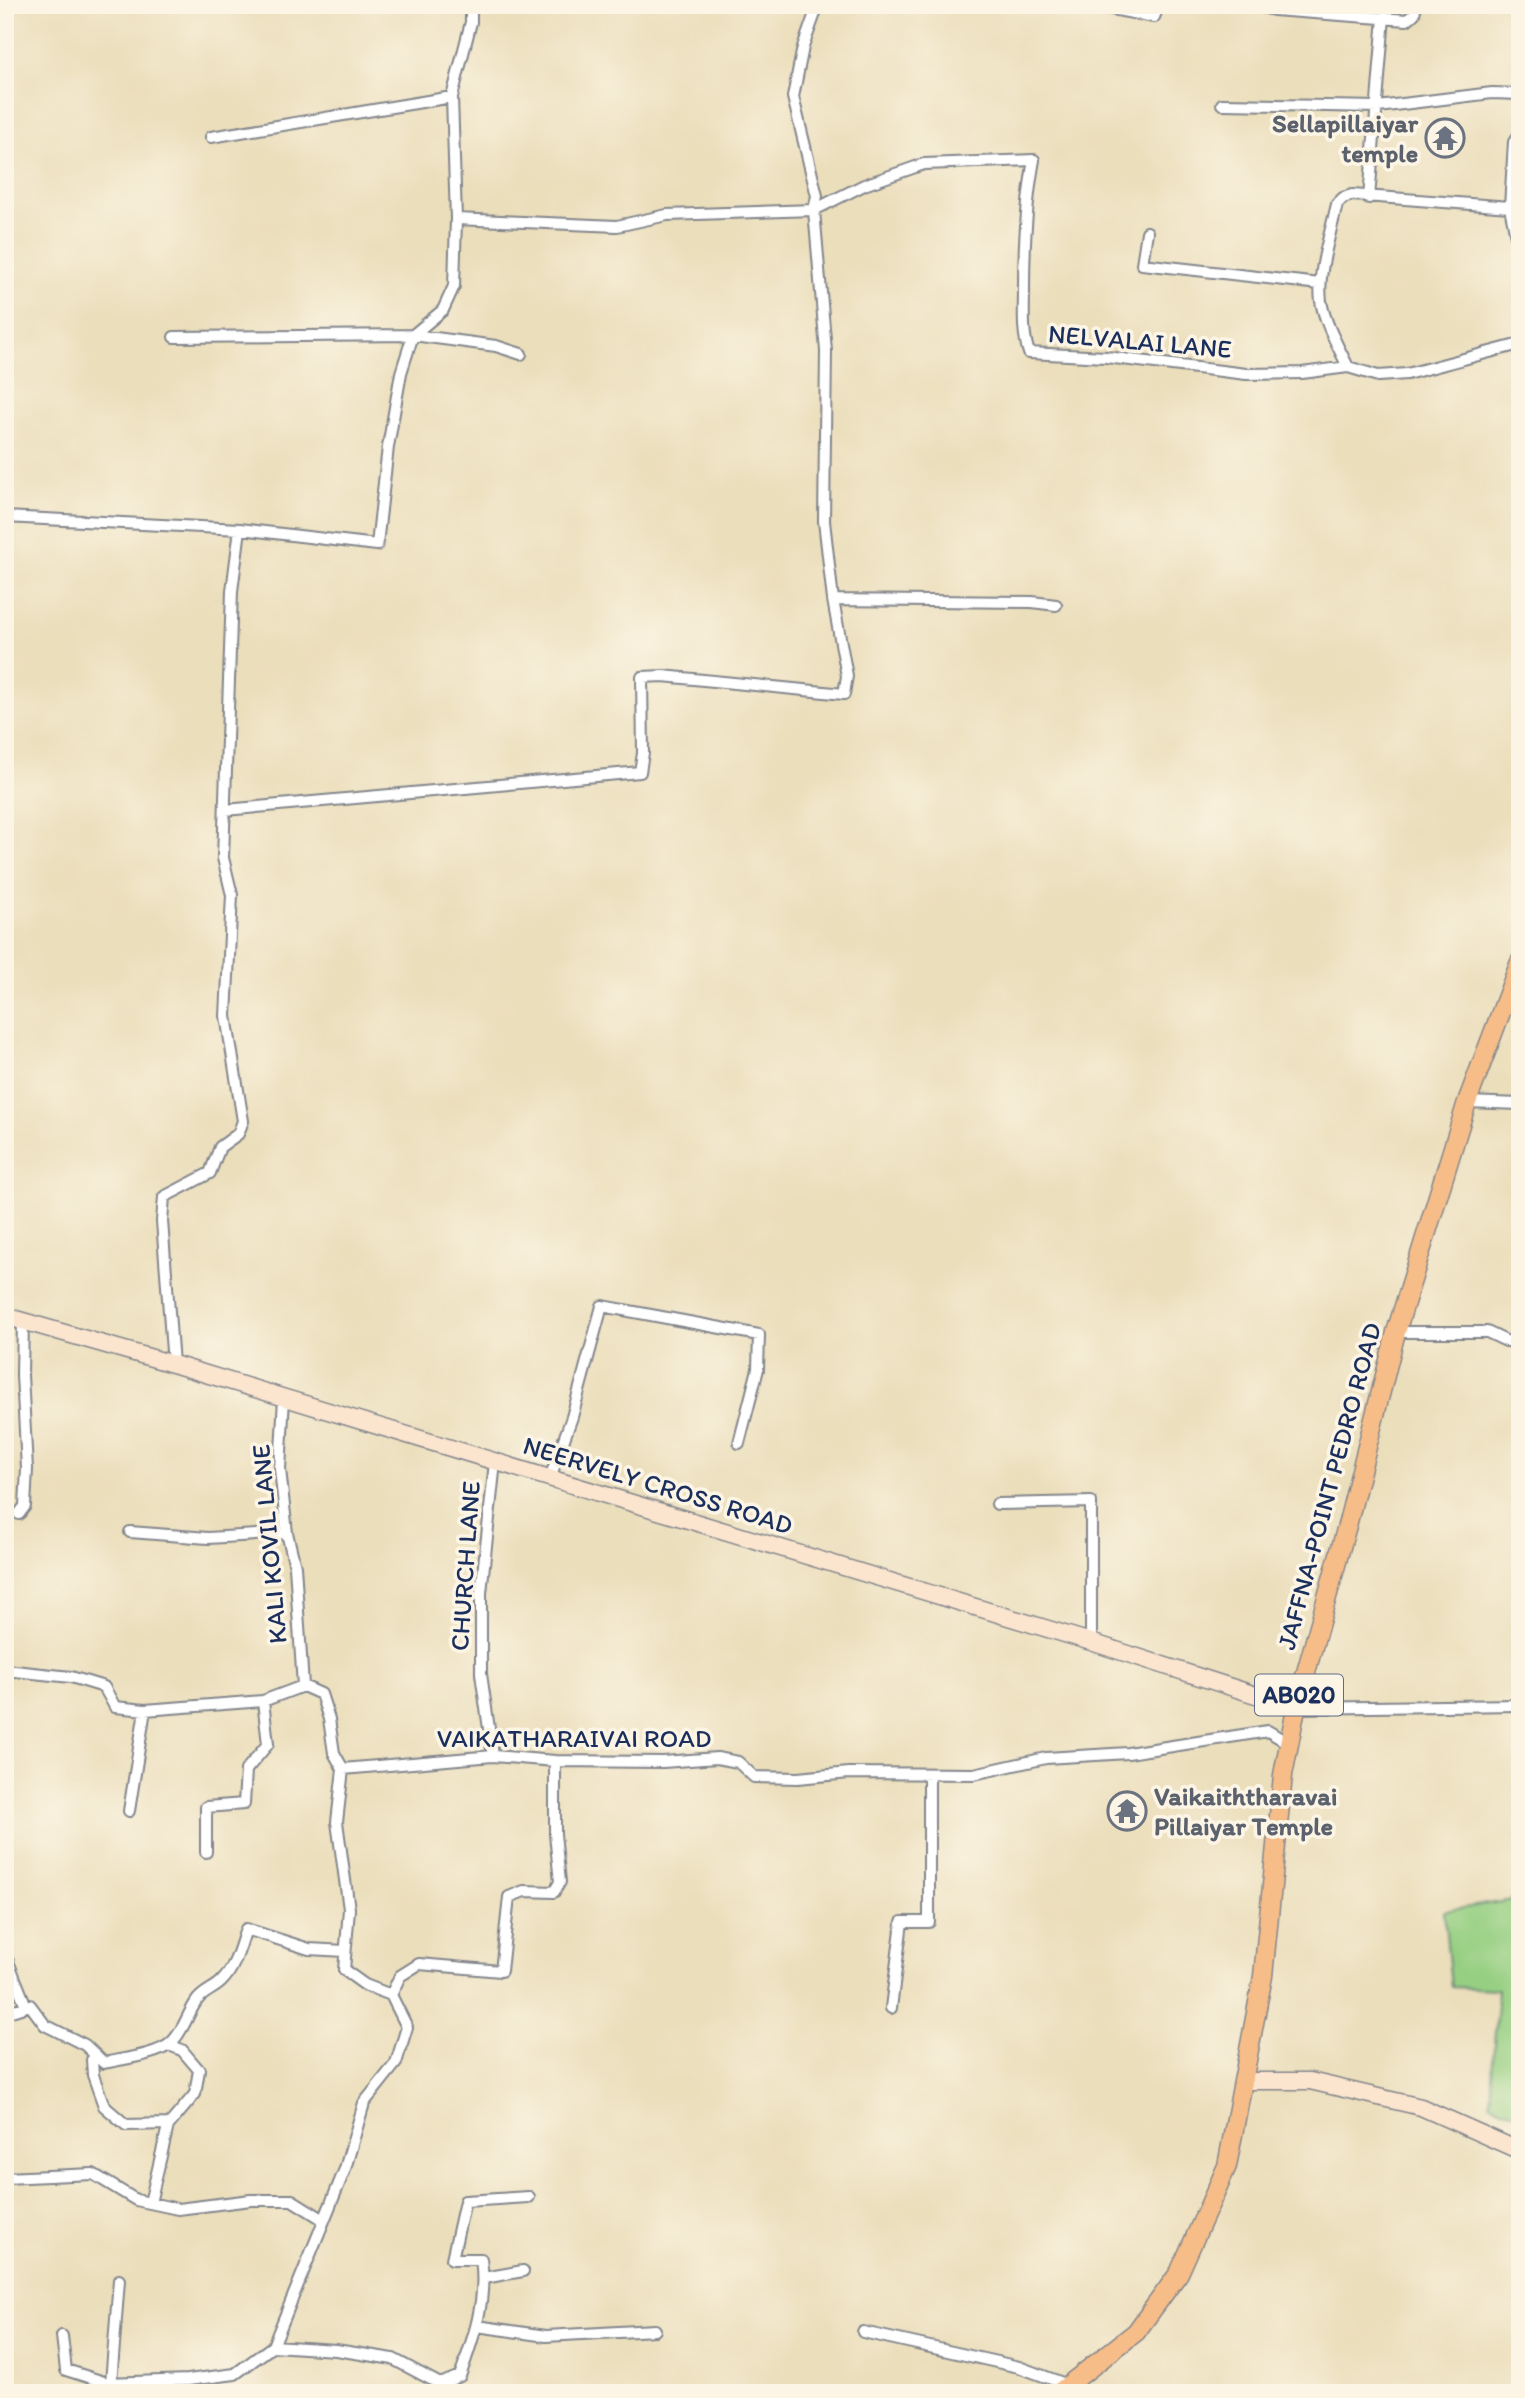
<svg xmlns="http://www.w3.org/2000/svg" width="1525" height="2398" viewBox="0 0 1525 2398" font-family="Itim,sans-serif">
<rect width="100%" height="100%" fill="#fcf5e5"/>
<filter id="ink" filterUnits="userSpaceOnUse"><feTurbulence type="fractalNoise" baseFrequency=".0143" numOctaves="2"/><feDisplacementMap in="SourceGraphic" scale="14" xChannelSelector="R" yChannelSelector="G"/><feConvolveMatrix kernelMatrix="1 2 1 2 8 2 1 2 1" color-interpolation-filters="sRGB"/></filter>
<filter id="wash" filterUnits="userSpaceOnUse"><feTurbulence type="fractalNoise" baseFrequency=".00686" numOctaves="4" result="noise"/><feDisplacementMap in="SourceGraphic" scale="28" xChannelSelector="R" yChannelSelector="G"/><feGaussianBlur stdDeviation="1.57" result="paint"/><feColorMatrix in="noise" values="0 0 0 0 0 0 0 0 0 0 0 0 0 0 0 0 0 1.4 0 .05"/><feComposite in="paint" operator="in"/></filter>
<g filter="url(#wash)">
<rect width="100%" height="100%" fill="#ebdebb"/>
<!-- green -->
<path fill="#96cf82" stroke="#587f70" stroke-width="2" d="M1520,1899V2115L1490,2103L1498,1989L1451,1987L1444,1911Z"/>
</g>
<g filter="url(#ink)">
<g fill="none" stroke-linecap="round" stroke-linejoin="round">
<!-- street casing -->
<g stroke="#83868c" stroke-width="14">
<path id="street" d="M1091,5L1154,17L1159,5
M1253,5L1274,10L1407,20L1414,14L1416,5
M1222,104L1378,107L1492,93L1520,94
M211,137L452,97
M1369,198L1384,17
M1510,207L1514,142L1520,134
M456,219L617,226L667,215L814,210L864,185L924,164L1034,160C1026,203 1024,246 1024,289C1024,312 1022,332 1029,353L1106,357L1246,374L1302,373L1348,367L1378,376L1407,374L1520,344
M1147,232L1142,264L1320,284
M174,337L413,335L496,346L521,354
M1348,367C1338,346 1325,324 1321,301C1317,273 1331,232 1337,204L1343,198L1352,195L1510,207L1520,256
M5,517L240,529L377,545L388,447L401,373L413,335L443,310L454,286L456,219L452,97L471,22V5
M833,600L1032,602L1056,605
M225,810L640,772L643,753L642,677L663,676L844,694L847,676L833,600L824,521L826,351L814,210L817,196L793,97L803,47L818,5
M1467,1102L1520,1104
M1396,1332H1487L1506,1341L1520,1342
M173,1364L162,1221L164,1197L210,1173L220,1147L238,1134L243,1121L226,1016L232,895L223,858L232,591L240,529
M284,1398L280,1469L287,1533L295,1566L303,1686
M550,1478L572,1417L602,1306L759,1335L758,1369L739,1443
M997,1504L1091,1502V1642
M19,1514L25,1506L27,1469L22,1375L23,1321
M130,1532L208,1538L287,1533
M5,1670L71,1677L104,1687L115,1707L145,1710L263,1701L303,1686L321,1694L329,1719L334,1753L343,1769L493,1756L555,1761L663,1762L717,1758L738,1762L754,1777L798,1778L849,1773L974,1774L1046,1758L1128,1753L1268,1731L1288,1743
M1296,1708L1520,1705
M493,1756L481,1674V1593L495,1462
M129,1811L145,1710
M206,1852V1807L244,1804L246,1770L268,1744L263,1701
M5,1954L26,2006
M391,1995L400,1976L419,1964L501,1971L509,1897L524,1891L554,1892L560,1882L555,1834V1761
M891,2008L902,1922H929V1774
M5,2013L30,2005L45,2025L85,2045L104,2063C121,2059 158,2055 171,2043C183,2032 187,2015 196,2002C202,1992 213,1990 221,1982C235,1969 240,1946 246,1929L309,1949L345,1951
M97,2056L92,2060L93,2075L104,2106L126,2125L169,2124
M5,2178L93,2174L136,2200L178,2209L251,2200H292L324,2220
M150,2203L168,2126L195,2094L199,2070L182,2050L169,2045
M484,2278L523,2271
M477,2326L546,2336L655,2330
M863,2332L1019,2367L1068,2385
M62,2336L66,2370L107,2383
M273,2346L345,2169L364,2103L396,2063L407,2027L391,1995L365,1985L344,1970L349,1909L337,1822L343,1769
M111,2383L119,2280
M440,2384L460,2376C474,2337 487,2300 481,2259H452L465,2201L529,2197
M102,2393L107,2383L188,2380L235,2374L273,2346L336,2350L393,2359L440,2384V2393"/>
</g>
<!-- secondary casing -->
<g stroke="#83868c" stroke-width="19">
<path id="secondary" d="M5,1316L173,1364L1091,1642L1296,1708
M1244,2081H1310L1421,2107L1520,2151"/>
</g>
<!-- primary casing -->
<g stroke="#83868c" stroke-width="21">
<path id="primary" d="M1058,2393L1136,2332L1179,2273L1227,2166L1263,1976L1283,1775L1296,1708L1348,1522L1396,1332L1467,1102L1520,962"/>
</g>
<!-- street -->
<use href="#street" stroke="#fff" stroke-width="10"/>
<!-- secondary -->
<use href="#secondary" stroke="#fce5cf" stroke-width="16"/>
<!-- primary -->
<use href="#primary" stroke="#f7bd88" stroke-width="18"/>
</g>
</g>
<!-- icons -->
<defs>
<g id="temple-ring" transform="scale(2.0125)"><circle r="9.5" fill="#fcf5e5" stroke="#6b7280" stroke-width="1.5"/><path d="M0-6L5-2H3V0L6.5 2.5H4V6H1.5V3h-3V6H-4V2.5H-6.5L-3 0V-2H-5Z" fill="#6b7280"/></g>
</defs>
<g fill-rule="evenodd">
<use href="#temple-ring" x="1445" y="138"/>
<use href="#temple-ring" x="1127" y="1811"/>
</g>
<g text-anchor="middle" stroke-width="7" stroke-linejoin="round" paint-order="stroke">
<!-- shield labels -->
<rect fill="#fcf5e5" stroke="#5e6a86" stroke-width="2" x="1255" y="1674.5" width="88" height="41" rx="5"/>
<g font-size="24" font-weight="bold" fill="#1b2f5e">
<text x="1299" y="1703">AB020</text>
</g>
<!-- worship labels -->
<g font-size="26" font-weight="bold" fill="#5b616d" stroke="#fcf5e5" text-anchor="end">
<text x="1418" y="132">Sellapillaiyar<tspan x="1418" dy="30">temple</tspan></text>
<text x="1154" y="1805" text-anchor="start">Vaikaiththaravai<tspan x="1154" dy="30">Pillaiyar Temple</tspan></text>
</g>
<!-- street labels -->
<g font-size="26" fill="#1b2f5e" stroke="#fcf5e5">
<text transform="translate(1140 341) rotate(5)" y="9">NELVALAI LANE</text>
<text transform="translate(658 1485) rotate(17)" y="9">NEERVELY CROSS ROAD</text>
<text transform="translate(1329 1486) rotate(-75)" y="9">JAFFNA-POINT PEDRO ROAD</text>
<text transform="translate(269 1544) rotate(-95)" y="9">KALI KOVIL LANE</text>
<text transform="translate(465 1566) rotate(-86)" y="9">CHURCH LANE</text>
<text x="574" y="1747">VAIKATHARAIVAI ROAD</text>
</g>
</g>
<!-- margin -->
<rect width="1525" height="2398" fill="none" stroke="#fcf5e5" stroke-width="28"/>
</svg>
